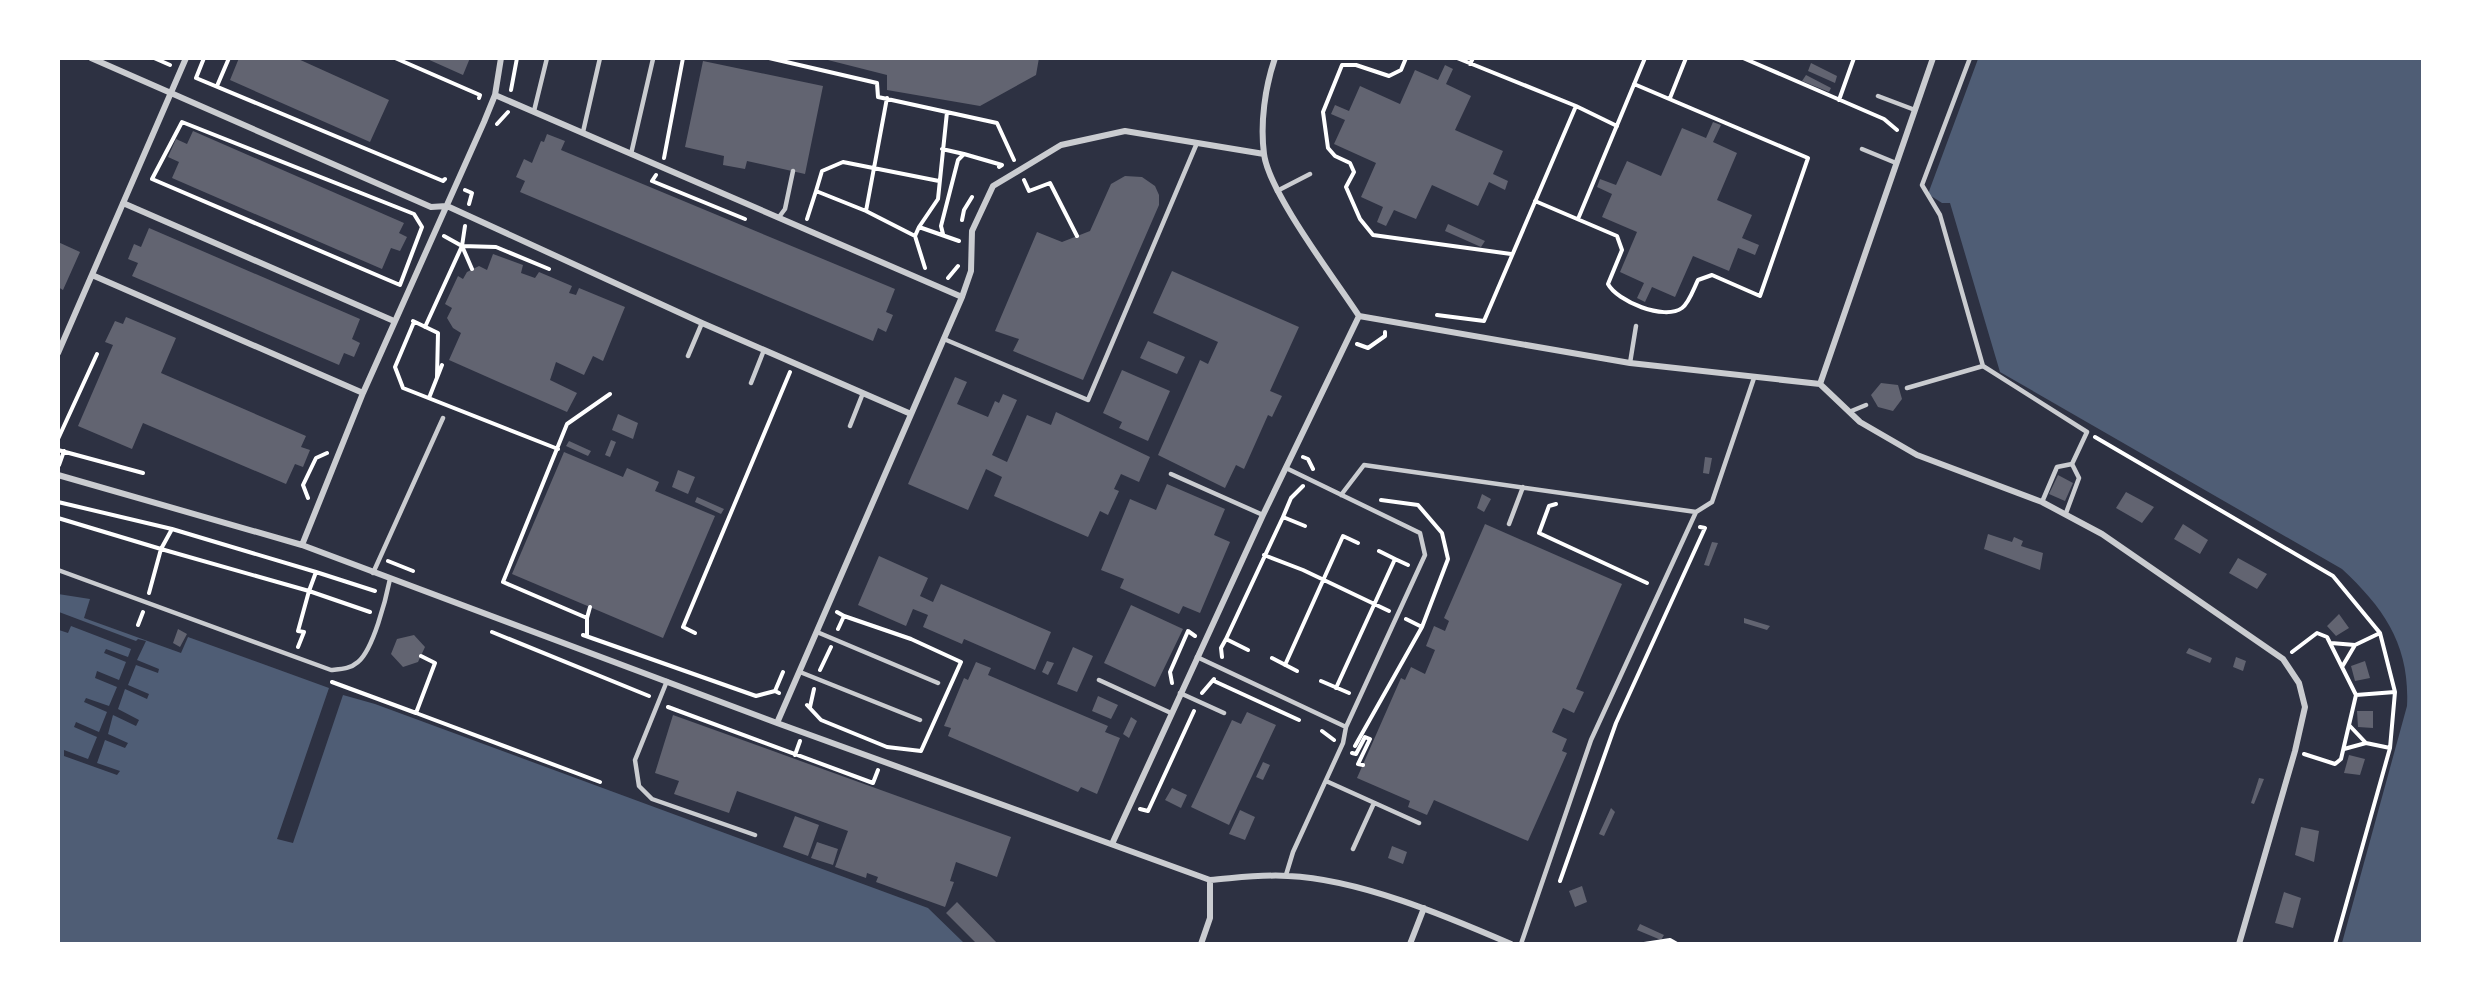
<svg xmlns="http://www.w3.org/2000/svg" width="2481" height="1002" viewBox="0 0 2481 1002" font-family="'Space Grotesk',sans-serif">
<rect width="100%" height="100%" fill="#2d3142"/>
<!-- water -->
<path fill="#4f5d75" d="M1978,59H2422V943H2342L2407,706C2410,646 2385,609 2342,569L2000,372L1950,203H1942L1928,194Z
M58,594L90,599L84,618L181,653L188,637L329,688L277,839L293,843L343,695L375,704L928,908L964,943H59Z"/>
<!-- pier -->
<path fill="#2d3142" d="M59,612L136,641L138,639L146,641L137,660L159,669L158,673L136,665L128,685L149,694L147,699L125,689L118,709L139,720L136,726L113,715L108,734L128,743L125,748L105,740L97,763L120,771L117,775L64,756V750L88,759L97,737L74,727L76,722L99,732L107,712L84,702L86,698L109,706L117,687L95,678L97,671L119,680L126,662L104,653L106,649L128,657L131,649L71,626L68,633L59,630Z"/>
<!-- building -->
<path fill="#626471" d="M239,58H296L389,100L370,142L230,80Z
M425,58H470L463,75Z
M820,58H1039L1036,75L980,106L887,90V75Z
M703,61L823,86L805,174L747,161L745,169L723,165L724,156L685,147Z
M1811,63L1837,76L1835,83L1808,71Z
M1445,65L1453,69L1446,84L1471,96L1455,130L1503,151L1493,174L1508,181L1505,190L1489,182L1478,206L1432,185L1416,219L1394,210L1386,226L1377,222L1383,207L1361,197L1376,163L1334,144L1345,120L1331,114L1335,105L1349,111L1360,86L1400,104L1415,70L1438,80Z
M1806,75L1831,88L1829,92L1802,81Z
M1713,122L1721,125L1713,142L1737,153L1717,200L1752,215L1742,238L1759,245L1755,255L1738,248L1729,271L1693,256L1675,297L1652,287L1645,302L1637,298L1644,283L1620,272L1637,232L1602,217L1612,194L1597,187L1600,179L1616,185L1627,161L1661,176L1682,128L1706,138Z
M193,131L404,223L399,233L407,237L400,251L391,248L382,269L172,178L179,162L168,157L176,139L187,144Z
M547,134L565,141L561,150L895,289L886,312L893,315L886,332L878,328L873,341L520,192L525,181L516,177L524,159L532,163L541,141L544,142Z
M1125,176L1142,177L1155,186L1159,195V205L1083,380L1013,351L1019,339L995,331L1037,232L1062,242L1090,231L1111,184Z
M1448,224L1485,241L1481,247L1445,231Z
M149,228L360,319L352,339L360,343L354,357L344,353L339,365L132,276L138,263L128,259L134,244L141,247Z
M58,242L80,252L63,290L58,287Z
M493,254L523,265L521,273L535,278L539,272L572,286L569,293L576,295L579,288L625,307L603,361L593,356L584,375L556,362L550,380L577,393L567,412L449,360L461,333L453,328L447,318L452,308L445,304L458,276L463,279L467,272L479,266L487,270Z
M1172,271L1299,327L1270,391L1282,396L1272,417L1268,415L1244,469L1236,465L1225,488L1158,455L1200,360L1208,364L1218,342L1153,313Z
M126,317L176,338L161,373L306,436L301,447L310,450L303,467L295,464L286,484L143,423L132,449L78,426L113,345L105,342L115,321L123,324Z
M1148,341L1185,357L1177,374L1140,358Z
M1122,370L1170,391L1148,441L1119,428L1122,422L1103,413Z
M955,377L967,382L957,404L988,417L995,401L999,403L1003,394L1017,400L992,455L1007,462L1027,415L1051,425L1056,412L1150,457L1139,482L1121,474L1114,489L1119,491L1108,515L1100,511L1088,537L994,496L1002,477L986,469L968,510L908,484Z
M1881,383L1898,385L1902,399L1893,411L1878,407L1871,395Z
M618,414L638,423L633,439L612,430Z
M611,440L616,442L610,457L605,455Z
M569,441L591,451L588,456L566,446Z
M564,452L623,477L627,468L659,482L655,491L715,516L663,638L512,574Z
M1705,457L1712,458L1709,474L1703,473Z
M678,470L695,477L688,494L672,487Z
M2058,475L2073,483L2065,501L2049,494Z
M1167,484L1225,509L1214,535L1230,542L1200,613L1183,606L1179,614L1120,588L1124,579L1101,570L1130,499L1156,510Z
M2126,492L2154,507L2142,523L2116,508Z
M1482,494L1491,499L1484,512L1477,508Z
M697,497L724,509L721,514L695,502Z
M1485,524L1622,584L1576,689L1584,692L1574,713L1563,708L1552,732L1567,739L1562,751L1567,753L1528,841L1434,800L1427,815L1408,807L1410,801L1357,778L1401,678L1405,680L1411,667L1425,674L1435,650L1426,646L1434,626L1445,631L1449,621L1444,618Z
M2183,524L2208,540L2200,554L2174,539Z
M1988,534L2012,542L2014,537L2023,541L2021,546L2043,553L2040,570L1984,549Z
M1712,542L1718,543L1709,566L1704,565Z
M879,556L928,578L920,596L933,602L941,584L1051,632L1035,670L964,639L962,644L923,627L928,615L913,609L906,626L858,605Z
M2238,558L2267,574L2257,589L2229,573Z
M1131,605L1183,629L1155,687L1104,663Z
M2339,614L2349,628L2336,636L2327,626Z
M1744,618L1770,626L1767,630L1744,623Z
M178,629L187,634L180,647L173,643Z
M414,635L425,647L418,662L403,667L391,654L397,639Z
M1073,647L1093,656L1077,692L1057,684Z
M2189,648L2212,658L2210,663L2186,653Z
M2236,657L2246,661L2243,671L2233,667Z
M1047,661L1054,663L1048,675L1042,672Z
M2365,661L2370,678L2355,681L2351,666Z
M976,662L991,668L988,675L1108,726L1105,732L1120,738L1097,794L1081,787L1078,792L948,736L951,728L944,726L964,678L968,680Z
M1098,696L1118,705L1111,719L1092,711Z
M2357,711H2373V728L2358,727Z
M1247,712L1276,725L1229,825L1191,807L1232,720L1241,724Z
M673,715L1011,837L997,877L956,862L950,881L954,882L945,907L876,882L878,877L867,873L866,878L835,867L848,831L737,791L729,813L674,794L679,781L655,773Z
M1131,717L1137,721L1129,738L1123,734Z
M2349,755L2365,759L2360,775L2344,773Z
M1263,762L1270,765L1263,780L1256,777Z
M2259,778L2264,779L2254,804L2251,803Z
M1172,788L1187,795L1181,808L1165,800Z
M1611,808L1615,812L1604,836L1599,834Z
M1240,810L1255,817L1245,840L1229,834Z
M795,816L819,825L808,856L783,847Z
M2301,827L2319,831L2314,862L2295,855Z
M817,842L838,849L833,865L811,858Z
M1392,846L1407,852L1403,864L1388,858Z
M1582,886L1587,902L1575,907L1569,891Z
M2284,892L2301,898L2293,928L2275,923Z
M957,902L998,944H977L946,913Z
M1640,924L1664,935L1661,940L1637,930Z"/>
<g fill="none" stroke-linecap="round" stroke-linejoin="round">
<!-- path -->
<path stroke="#fff" stroke-width="4" d="M154,58L170,65
M204,58L196,78L443,181L445,179
M395,58L480,95L479,98
M769,58L877,83L878,97L997,123L1014,160
M1406,58L1401,70L1389,76L1356,65H1342L1323,112L1328,148L1335,156L1350,163L1354,172L1346,187L1360,219L1373,235L1511,254
M1457,58L1576,106L1617,126
M1743,58L1884,119L1897,130
M1470,64L1473,58
M217,86L229,58
M511,90L517,58
M1670,98L1686,58
M1839,100L1854,58
M182,122L414,214L422,227L400,285L152,179Z
M497,124L508,112
M942,149L964,154L958,160L941,226L943,234
M964,154L1002,165L999,167
M664,158L683,58
M656,175L652,181L745,219
M1024,180L1029,191L1050,183L1077,236
M465,190L472,193L469,204
M816,191L822,171L843,162L939,181
M1535,201L1617,236L1622,250L1608,284C1617,301 1664,321 1682,308C1689,303 1694,288 1698,280L1712,275L1760,296L1808,158L1634,84
M866,211L915,236L925,268
M807,219L816,191L866,211L887,98
M1578,219L1645,58
M962,220L964,210L972,197
M919,227L938,199L947,112
M444,236L462,246L496,247L549,269
M915,236L919,227L959,241
M462,246L465,226
M948,278L958,266
M1437,315L1484,321L1576,106
M413,321L438,333L437,377
M414,322L395,367L403,388L558,449
M425,327L462,246L472,269
M1357,344L1368,348L1385,336V332
M429,398L442,365
M2095,437L2333,576L2380,633L2395,692L2390,748L2335,944
M58,439L97,354
M58,450L143,473
M1303,457L1308,459L1313,469
M59,465L64,451
M308,498L303,485L316,458L327,453
M58,502L172,529L161,549L309,591L298,631L304,632L298,647
M1556,504L1549,506L1539,533L1647,583
M1283,517L1291,498L1303,486
M58,518L161,549L149,593
M172,529L316,572L309,591L370,612
M1264,555L1303,570L1389,611
M1395,559L1408,565
M388,561L413,571
M316,572L375,591
M837,612L844,616L838,629
M587,618L590,607
M1406,619L1422,627
M138,625L143,612
M492,632L649,696
M695,633L683,627L790,372
M583,635L756,696L775,691L779,693
M587,636V618L503,582L567,424L610,394
M2331,643L2355,645L2380,633
M1248,650L1226,639L1283,517L1305,526
M2292,652L2317,633L2327,637L2356,695L2341,759L2335,764L2304,754
M1222,657L1221,648L1226,639
M1272,658L1297,671
M1285,665L1343,536L1358,543
M2342,667L2355,645
M820,670L831,647
M1214,681L1299,720
M1321,681L1349,693
M332,682L416,713L435,663L421,656
M1172,683L1170,672L1188,631L1195,636
M1336,688L1395,559L1379,551
M775,691L783,672
M1202,693L1214,679
M2356,695L2395,692
M807,705L821,720L887,747L921,751L961,662L911,639L844,616
M668,707L873,783L878,770
M810,707L814,689
M416,713L600,782
M2349,725L2366,743L2390,748
M1322,731L1334,740
M1355,746L1422,627L1448,559L1442,533L1418,505L1381,500
M2344,749L2366,743
M1352,753L1356,754L1365,737L1370,739L1358,764L1363,765
M795,755L800,741
M1140,809L1148,811L1194,711
M1560,881L1616,723L1705,528L1700,527
M1644,944L1670,940L1677,944"/>
<!-- service -->
<path stroke="#caccd0" stroke-width="4.5" d="M1970,58L1922,185L1940,215L1983,366L2087,432L2072,464L2057,467L2042,502
M1878,96L1915,110
M534,111L547,58
M583,132L600,58
M1862,149L1896,163
M631,154L653,59
M1277,191L1310,174
M779,217L785,209L793,171
M944,339L1088,400L1197,143
M688,356L702,323
M1630,363L1636,326
M751,383L764,350
M1907,388L1983,366
M1849,412L1866,405
M850,426L863,393
M1286,468L1420,533L1425,555L1346,727L1343,743L1293,852L1286,875
M1171,474L1263,515
M1341,495L1364,465L1696,512L1712,502L1754,378
M2066,513L2079,478L2072,464
M1509,524L1523,487
M58,570L331,670C341,669 350,669 358,662C373,650 386,599 390,579
M373,573L443,418
M817,632L938,683
M1197,657L1346,727
M800,672L920,720
M1099,680L1171,713
M667,681L635,760L639,786L652,799L755,835
M1180,693L1224,713
M1326,781L1419,823
M1353,849L1374,803
M1521,944L1591,740L1696,512"/>
<!-- minor -->
<path stroke="#caccd0" stroke-width="6" d="M91,58L431,207L447,206L702,323L911,414
M1275,58C1265,87 1260,123 1264,154C1269,193 1335,279 1359,316
M495,95L962,297
M123,203L394,321
M92,275L363,393
M1359,316L1630,363L1820,384
M58,353L186,58
M1820,384L1860,422L1917,455L2042,502L2102,534L2283,659L2299,683L2305,707L2295,751L2239,944
M1820,384L1933,58
M58,475L302,545L777,723L1210,880C1236,878 1263,874 1288,876C1359,879 1446,916 1511,944
M302,545L363,393L484,122L495,95L501,58
M777,723L962,297L971,271L972,231L993,186L1061,145L1125,131L1264,154
M1112,844L1263,515L1359,316
M1201,944L1210,918V880
M1410,944L1424,908"/>
</g>
<!-- border -->
<rect width="2481" height="1002" fill="none" stroke="#ffffff" stroke-width="120"/>
</svg>
